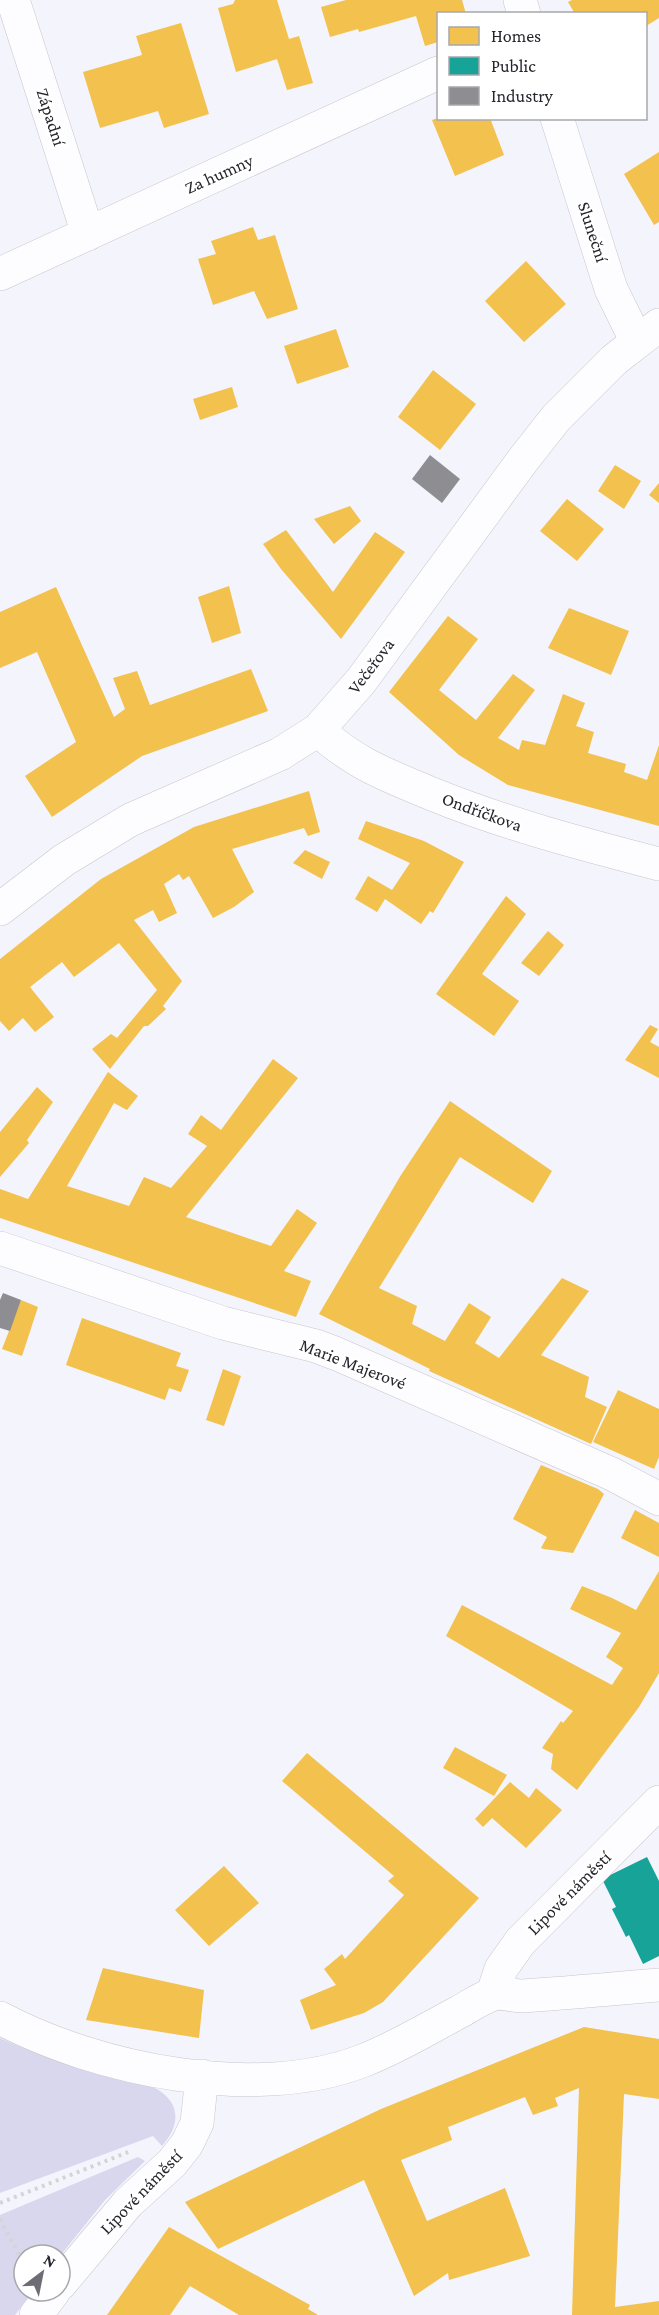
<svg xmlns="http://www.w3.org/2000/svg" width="659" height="2315" viewBox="0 0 659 2315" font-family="'Crimson Pro',serif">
<rect width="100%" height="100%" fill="#f4f4fc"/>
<!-- green -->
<path fill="#d8d7ed" d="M0,2038C24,2049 49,2059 74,2066C96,2073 137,2079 155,2088C182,2103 180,2126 162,2146L153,2136L0,2193Z
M138,2157L145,2161L105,2200L60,2256L24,2255V2291H33L15,2315H0V2215Z"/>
<!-- homes -->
<path fill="#f2c14e" d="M235,0H277L289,39L299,36L313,83L287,90L277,59L236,72L218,8L233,4Z
M346,0H462L466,14H438V42L425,46L416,16L359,32L358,29L330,37L321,7Z
M572,0H659V18L646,26V14H575L568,2Z
M181,23L209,114L164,128L158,111L100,128L83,72L142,55L136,36Z
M438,118H490L504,155L455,176L432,120Z
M659,152V222L654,225L624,174Z
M253,227L258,240L275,235L298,309L267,319L254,291L213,305L198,259L216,254L211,241Z
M526,261L566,304L524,342L485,301Z
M336,329L349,367L297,384L284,346Z
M433,370L476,404L440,450L398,417Z
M232,387L238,407L200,420L193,399Z
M615,465L641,481L624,509L598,491Z
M659,483V503L649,495Z
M567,499L604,529L577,561L540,531Z
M350,506L361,521L334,544L314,519Z
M286,530L333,592L375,532L405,552L341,639L281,569L263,544Z
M229,586L241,633L212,643L198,597Z
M56,587L114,717L125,709L113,678L137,671L150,705L251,669L268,711L142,756L52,817L25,776L76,742L37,652L0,668V612Z
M569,608L629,631L611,675L548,648Z
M448,616L478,639L439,690L476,720L513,674L535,690L498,738L519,750L522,740L545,745L563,694L585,703L576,726L594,732L588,753L626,764L624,772L647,780L659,745V826L508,785L459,755L389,692Z
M309,791L320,832L308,836L304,828L232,849L254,892L234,907L213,918L189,876L183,880L179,874L164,884L177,913L159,922L153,910L134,920L182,981L163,1006L166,1009L148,1026H144L110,1069L92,1049L111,1034L117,1038L157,990L119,943L74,977L62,962L30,987L54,1017L35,1032L23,1018L9,1031L0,1021V959L101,879L194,827Z
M366,821L424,841L464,862L433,913L430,911L421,924L385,899L377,912L355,899L368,876L392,890L410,863L358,839Z
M305,850L330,862L322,879L293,863Z
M506,896L526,914L482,974L519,1001L494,1036L436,994Z
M548,931L564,945L539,976L521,963Z
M650,1025L658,1029L650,1042L659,1047V1078L625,1060Z
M273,1059L298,1078L186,1217L271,1246L297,1209L317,1223L284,1271L311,1281L296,1317L0,1218V1189L28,1199L108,1072L138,1096L127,1110L114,1103L67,1186L129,1206L144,1177L171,1188L207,1146L188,1134L201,1115L221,1130Z
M37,1087L53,1102L27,1140L29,1143L0,1177V1132Z
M450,1101L552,1171L533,1203L460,1157L379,1288L417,1306L412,1324L445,1341L469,1303L491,1317L475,1343L499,1358L562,1278L589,1291L541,1355L589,1377L585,1397L607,1407L591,1444L429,1371L430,1369L319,1314L401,1175Z
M21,1300L38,1307L22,1356L2,1349Z
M82,1318L181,1353L176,1366L189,1370L181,1392L169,1388L165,1400L66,1365Z
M223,1369L241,1376L224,1426L206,1420Z
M618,1390L659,1409V1457L654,1469L593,1442Z
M541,1465L598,1489L604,1494L573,1553L544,1549L541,1548L547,1537L513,1519Z
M635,1510L659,1523V1557L621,1538Z
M659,1571V1673L639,1707L577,1790L551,1769L553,1754L542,1748L561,1721L563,1723L573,1711L446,1636L462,1605L612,1685L623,1668L606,1657L621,1633L570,1609L582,1586L612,1598L636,1610Z
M455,1747L507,1775L494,1796L443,1768Z
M307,1753L479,1898L383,2002L364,2013L311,2030L300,2000L336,1985L324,1969L342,1954L345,1959L404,1895L388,1881L394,1876L282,1781Z
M510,1782L529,1798L536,1788L562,1810L526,1848L492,1818L483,1827L475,1819Z
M224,1866L259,1903L209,1946L175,1910Z
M103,1968L204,1990L199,2038L86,2020Z
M584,2027L659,2039V2099L624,2094L615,2307L659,2301V2315H572L579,2088L555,2098L558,2106L533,2115L525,2097L448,2127L452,2140L401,2160L427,2221L505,2188L530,2256L449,2280L448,2273L414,2296L364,2180L218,2249L185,2202L381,2109Z
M169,2227L310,2305L308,2309L318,2315H239L190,2286L170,2315H107Z"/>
<!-- public -->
<path fill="#17a398" d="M647,1857L659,1881V1956L643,1964L629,1935L626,1937L612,1909L616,1907L602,1879Z"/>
<!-- industry -->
<path fill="#8d8d92" d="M430,455L460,479L442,503L412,479Z
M3,1293L21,1300L10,1331L0,1328V1300Z"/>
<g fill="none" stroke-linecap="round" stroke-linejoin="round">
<!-- minor casing -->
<g stroke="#c7c6cd" stroke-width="34">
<path id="minor" d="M13,0L88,234
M520,0L524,14
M557,118L611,289L637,342
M0,274L438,73
M318,730C355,764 387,775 432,794C506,824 582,844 659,864
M0,909L64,860L130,820L280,754L318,730L361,681L523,460L556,418L614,360L659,325
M0,1248L223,1323L316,1346L337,1354L612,1474L659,1499
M493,1993L501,1969L520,1942L659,1802
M0,2018C98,2070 256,2102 362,2061C396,2048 427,2029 459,2012C470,2006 480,1999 491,1995C499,1991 513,1996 523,1996C568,1993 614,1989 659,1985
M60,2284L128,2203L172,2163L187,2144L197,2123L202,2076
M36,2315L54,2291"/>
</g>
<!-- path -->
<path stroke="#d4d4d7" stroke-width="4" stroke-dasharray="3 4.5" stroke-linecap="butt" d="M0,2203L131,2151
M0,2219L24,2264"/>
<!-- minor -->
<use href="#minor" stroke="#fdfdff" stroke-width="33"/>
</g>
<g text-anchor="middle" stroke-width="6" stroke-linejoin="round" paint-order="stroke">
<!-- street labels -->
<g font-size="18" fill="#26252c" stroke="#fff">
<text transform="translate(51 117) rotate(72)" y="6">Západní</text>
<text transform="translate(219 174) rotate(-24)" y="6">Za humny</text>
<text transform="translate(593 232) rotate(72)" y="6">Sluneční</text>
<text transform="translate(371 666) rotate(-53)" y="6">Večeřova</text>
<text transform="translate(482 812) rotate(20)" y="6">Ondříčkova</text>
<text transform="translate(353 1364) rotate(21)" y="6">Marie Majerové</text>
<text transform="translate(569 1893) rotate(-45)" y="6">Lipové náměstí</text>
<text transform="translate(141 2192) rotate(-46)" y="6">Lipové náměstí</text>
</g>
</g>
<!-- legend -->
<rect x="437" y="12" width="210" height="108" fill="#ffffff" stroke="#a8a8ab" stroke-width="1.5"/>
<rect x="449" y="27" width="30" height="18" fill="#f2c14e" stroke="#a8a8ab" stroke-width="1.5"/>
<text x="491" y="42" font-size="18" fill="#26252c">Homes</text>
<rect x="449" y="57" width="30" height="18" fill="#17a398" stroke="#a8a8ab" stroke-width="1.5"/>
<text x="491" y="72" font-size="18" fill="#26252c">Public</text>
<rect x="449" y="87" width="30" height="18" fill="#8d8d92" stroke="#a8a8ab" stroke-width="1.5"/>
<text x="491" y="102" font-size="18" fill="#26252c">Industry</text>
<!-- north arrow -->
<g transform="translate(42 2273) rotate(32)"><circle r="28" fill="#ffffff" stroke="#a8a8ab" stroke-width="1.5"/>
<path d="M0-4.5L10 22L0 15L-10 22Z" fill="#6e6d75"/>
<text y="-9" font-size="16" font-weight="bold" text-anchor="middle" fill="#26252c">N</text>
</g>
</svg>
